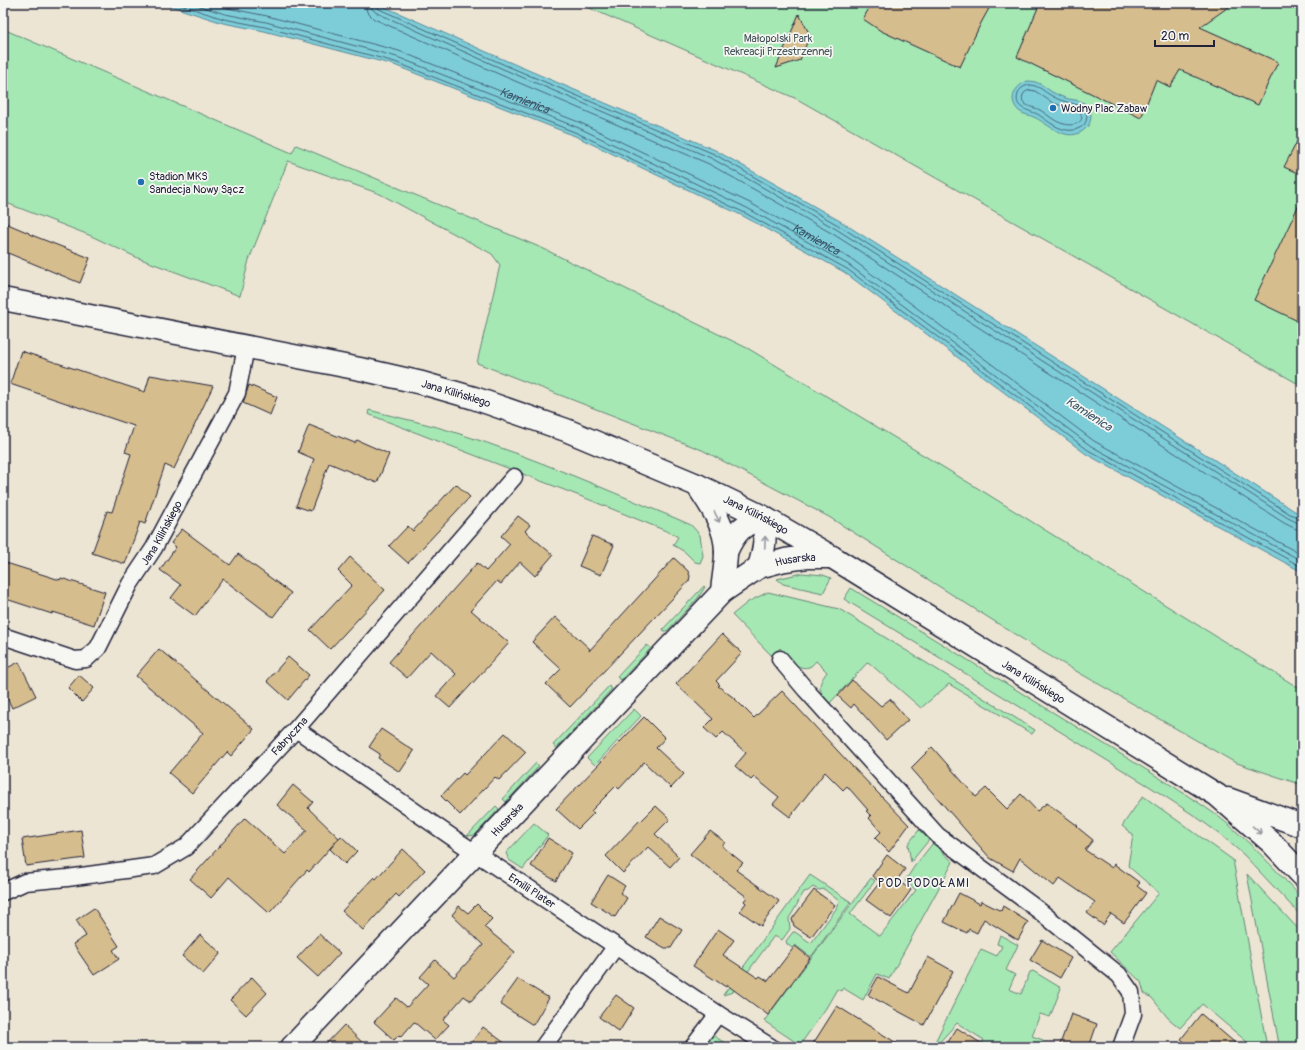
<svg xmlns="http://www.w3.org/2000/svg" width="1305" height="1050" viewBox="0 0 1305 1050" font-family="Pangolin,sans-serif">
<rect width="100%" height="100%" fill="#ece5d4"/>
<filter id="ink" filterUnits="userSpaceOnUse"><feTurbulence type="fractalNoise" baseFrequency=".025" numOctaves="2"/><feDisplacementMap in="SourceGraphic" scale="8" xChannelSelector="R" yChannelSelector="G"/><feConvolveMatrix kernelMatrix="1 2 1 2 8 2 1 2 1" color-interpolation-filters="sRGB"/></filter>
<g filter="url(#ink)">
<!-- green -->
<path fill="#a5e8b3" stroke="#648577" d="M578,3H1302V386L797,99Z
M3,29L292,153L296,145L544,249L749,349L984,492L1302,690V785L1234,762L1043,652L829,517L702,450L477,363L500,265L492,254L380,194L288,161L249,260L240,296L138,258L89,235L9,204L3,203Z
M369,410C399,418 430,424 460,434C533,457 604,489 675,518L691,525L700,535L703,556L700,563L695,562L685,552L673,545L678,537L671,533L590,500L368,414Z
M802,573L823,575L831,578L823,593L783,584L777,579Z
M704,586L705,587L698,598L667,631H664L663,629Z
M851,588L1171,785C1194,800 1218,814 1238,833C1261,853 1281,876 1302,898V917L1244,855L1221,835L1195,816L1152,788L844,599Z
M768,592L839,609L1035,730L1032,734L949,684L921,708L868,662L829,704C819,690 816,687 827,672L816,661C814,663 812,666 809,667C796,671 787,656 780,648L772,656L732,615L748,602Z
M647,645L651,648L621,680L617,677Z
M609,686L612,689L557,748L553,745Z
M634,709L641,716L595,765L587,758Z
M536,763L539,766L506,802L503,799Z
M1143,796L1233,860L1267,1047H1253L1202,1004L1180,1028L1168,1018L1152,998L1144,993L1141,982L1110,952L1159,893L1128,866L1133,835L1122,826Z
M496,806L499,809L475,835L467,836Z
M534,823L548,835L523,869L509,860L506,853Z
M919,830L929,840L911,862L908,844Z
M933,843L953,862L889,979L877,974L863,1000L843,988L841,991L837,989L826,1008L800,1045L764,1021L871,878L875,881L850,914L880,936L916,890L905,881L914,867Z
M1247,874L1302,933V1047H1281L1279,1044Z
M810,875L851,902L811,957L795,945L792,948L787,944L786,941L793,932H795L811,943L836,909L839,901L824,889L819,890L813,887L808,891L804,892C798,901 795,910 789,918L790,929L782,940L774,936L733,992L723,995Z
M1000,935L1018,945L1006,970L1015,975L1009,989L1021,994L1030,972L1033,971L1061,988L1050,1017L1040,1014L1032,1036L1043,1040L1040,1047H980L984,1040L957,1023L935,1047L933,1046L981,949L997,956L1002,946L997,944Z
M711,1034L731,1047H702Z"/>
<!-- water -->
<path fill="#7dcdd8" stroke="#598999" d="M161,3H376L507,61L715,150L840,221L1293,510L1302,515V572L1086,454L844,272L743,216L575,136L394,65L264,31L223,23Z
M1028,81C1039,81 1044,87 1052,92C1058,95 1064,98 1069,99C1074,100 1080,100 1084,103C1093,108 1093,123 1085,129C1069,144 1050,126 1036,118C1030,115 1024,115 1019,111C1007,100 1015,85 1028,81Z"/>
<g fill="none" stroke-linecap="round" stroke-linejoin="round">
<!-- shore -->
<g stroke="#46667a" stroke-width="1">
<path d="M174,3L224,19L265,27L395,62L577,133L745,213L847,269L1088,450L1302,567"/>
<path d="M190,3L225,14L266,22L397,57L579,128L747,208L849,265L1091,446L1302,561"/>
<path id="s1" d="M210,3L227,8L267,16L399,51L581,123L750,203L853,260L1094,441L1302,555"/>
<path d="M365,3L367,12L374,19L501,75L709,164L833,234L1284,523L1296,529H1302"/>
<path d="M371,3L372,9L377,13L503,69L711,158L836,229L1288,518L1298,523H1302"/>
<path d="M376,3L377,6L379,9L505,65L714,154L838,225L1290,514L1302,518"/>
<path d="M1029,85C1039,85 1044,92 1052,96C1061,102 1072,102 1082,107C1088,112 1088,119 1084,125C1068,138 1052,124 1039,115C1031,110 1013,110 1018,94C1019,89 1024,86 1029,85Z"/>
<path d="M1030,90L1035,91L1053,103L1079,111C1088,122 1073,127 1064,124C1055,122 1048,115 1040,110C1034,107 1019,106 1023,95C1024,92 1027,91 1030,90Z"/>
</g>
</g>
<!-- building -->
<path fill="#d6bd8d" stroke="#22223b" d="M872,3H992L981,23L960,67L881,31L863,19Z
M1040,3H1234L1200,27L1278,62L1258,105L1180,70L1170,87L1156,80L1141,118L1017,57Z
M799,14L810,35L800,60L776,68Z
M1302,132V175L1284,167Z
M1302,198V323L1254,300Z
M3,222L29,233V234L90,258L80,283L3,251Z
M21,351L145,392L150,375L213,386L174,469L165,465L145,524L140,522L125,564L92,553L107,511L112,512L131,454L125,452L134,426L10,384Z
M249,385L277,397L270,415L243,403Z
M309,425L355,443L357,440L389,454L377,483L329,463L311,511L296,506L314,459L298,452Z
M456,484L470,497L408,563L389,546L408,526L413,531Z
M518,516L530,525L525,531L553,555L535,576L520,562L501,584L497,581L471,610L509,643L450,708L436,696L456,674L431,651L407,678L389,662L477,563L486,571L510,544L501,536Z
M182,529L230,565L238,554L291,593L273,617L223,579L195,616L171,598L181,585L160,570L176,547L171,543Z
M592,536L614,545L601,575L579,566Z
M350,557L385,590L330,649L310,630L352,585L338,571Z
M674,558L688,571L690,576L689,581L570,707L546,684L561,669L532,642L555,617L590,649L589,651Z
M3,562L60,580L61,578L105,592L94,625L53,612L52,614L3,598Z
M722,634L742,653L716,681L720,685L718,686L734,698L754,718L782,691L849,763L909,825L889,852L875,838L881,832L869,818L871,816L866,811L868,810L847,786L843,790L825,772L790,817L773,804L779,797L754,777L751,780L735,766L746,753L723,732L716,739L704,728L713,719L676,684Z
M159,649L254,729L231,756L227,752L192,793L169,773L203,733L136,676Z
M288,657L309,675L288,700L267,681Z
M19,662L36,696L12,708L3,689V670Z
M79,675L94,688L82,702L68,688Z
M852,680L881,706L890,699L908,720L886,740L854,704L851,708L838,696Z
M644,717L665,738L656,748L684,774L671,788L644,762L619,789L616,786L591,811L594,813L578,829L556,809Z
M381,729L414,751L400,772L378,758L380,754L369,747Z
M505,733L526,752L499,780L495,777L460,815L441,796L463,773L465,775Z
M932,747L976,797L986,788L1007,809L1021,794L1037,811L1047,803L1078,826L1077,827L1093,840L1085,850L1112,868L1114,864L1140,883L1137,886L1146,893L1124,923L1111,914L1103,925L1087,913L1095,902L1060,878L1054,886L1020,858L1013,871L990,858L911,768Z
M293,785L313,802L308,808L339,838L309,872L307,870L272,910L269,913L229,877L211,898L190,879L245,818L285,854L307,830L277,805Z
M656,806L670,819L655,834L679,857L670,867L648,847L623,873L606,856L640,820L641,821Z
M81,830L85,858L26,866L22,839Z
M710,831L725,842L722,846L743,863L736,870L779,901L761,926L740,911L746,903L744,901L747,897L690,854Z
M341,836L357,851L345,864L330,849Z
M548,838L572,853L556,881L531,866Z
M403,849L425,870L399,897L396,894L363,930L342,911L374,877L376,879Z
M887,855L905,869L897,880L911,890L891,918L866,900L880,882L872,876Z
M608,875L625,886L620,893L627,898L615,917L591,902Z
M814,890L835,905L811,937L794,926L792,919Z
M959,893L980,904L981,901L1001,911L1003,906L1028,922L1018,940L984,919L977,933L969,929L967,933L944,922Z
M477,904L492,919L484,927L515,952L471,1001L464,996L443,1020L449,1025L435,1040L414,1022L401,1037L399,1035L394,1040L374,1022L396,998L407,1007L428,984L420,977L435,960L454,977L483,945L452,915L459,906L468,913Z
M94,908L119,946L113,950L119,959L94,975L73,944L86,936L76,920Z
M659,916L682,930L671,948H665L646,937Z
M718,929L734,940L723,955L758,978L760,976L768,981L795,946L810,958L768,1015L727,985L726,987L693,966Z
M319,934L340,953L318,977L297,958Z
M200,935L221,953L203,974L182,956Z
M1042,940L1071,958L1060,978L1030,960Z
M928,957L953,971L924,1025L868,995L878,977L909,993Z
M252,977L267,993L246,1015L230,1000Z
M518,979L549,998L533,1025L500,1004Z
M616,995L634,1008L619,1032L599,1017Z
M837,1006L903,1047H811Z
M1071,1014L1097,1024L1089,1047H1059Z
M1201,1014L1240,1047H1191L1181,1039Z
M344,1025L367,1047H323Z
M483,1027L510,1047H468Z
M957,1028L987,1047H945Z"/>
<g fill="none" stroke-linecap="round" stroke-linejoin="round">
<!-- street casing -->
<g stroke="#22223b" stroke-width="19">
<g id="street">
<path id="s2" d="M3,636L75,660L86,659L98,648L130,584L154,548L179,501L237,393L246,347"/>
<path d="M780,659L806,690L938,836L1037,909L1119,975L1131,992L1133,1014L1121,1047"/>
<path id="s3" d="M296,729L459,842L718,1014L771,1047"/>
<path id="s4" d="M3,892L25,882L67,878L154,866L186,847L296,729L514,477"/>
<path d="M543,1047L616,946"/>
<path d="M693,1047L718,1014"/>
</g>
</g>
<!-- secondary casing -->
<g stroke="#22223b" stroke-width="25">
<g id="secondary">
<path id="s5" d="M3,299L365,370L422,383L474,398L566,430L697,485L763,517L832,557L1217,795L1272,843L1302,875"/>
<path d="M697,485C711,506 726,527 726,552C726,565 723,579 722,592"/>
<path d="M726,552C735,532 742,525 763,517"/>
<path d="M759,567C765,548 766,536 763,517"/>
<path d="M1228,799L1302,826"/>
<path id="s6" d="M292,1047L722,592L759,567L785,560L807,557H832"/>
</g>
</g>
<!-- street -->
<use href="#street" stroke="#f6f6f2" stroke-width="16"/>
<!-- secondary -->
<use href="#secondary" stroke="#f6f6f2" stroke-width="22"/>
</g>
<!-- one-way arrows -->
<defs><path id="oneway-shaft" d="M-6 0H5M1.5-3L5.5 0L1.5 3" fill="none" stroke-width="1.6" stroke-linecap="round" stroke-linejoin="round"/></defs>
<g stroke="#9797a0">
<use href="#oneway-shaft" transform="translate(717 517) rotate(64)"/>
<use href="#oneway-shaft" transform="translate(765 542) rotate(-88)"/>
<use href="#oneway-shaft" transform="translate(1257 830) rotate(41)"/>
</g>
</g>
<!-- markers -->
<g fill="#1f6fb2" stroke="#f6f6f2" stroke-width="1.5">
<circle cx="1053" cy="108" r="4"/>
<circle cx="141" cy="182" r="4"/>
</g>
<g text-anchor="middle" stroke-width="3.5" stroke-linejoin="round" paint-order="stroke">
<!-- park labels -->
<g font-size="11" fill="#435459" stroke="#f6f6f2">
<text x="778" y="42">Małopolski Park<tspan x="778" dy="13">Rekreacji Przestrzennej</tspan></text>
</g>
<!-- poi labels -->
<g font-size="11" fill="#22223b" stroke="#f6f6f2" text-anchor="start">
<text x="1061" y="112">Wodny Plac Zabaw</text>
<text x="149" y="180">Stadion MKS<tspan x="149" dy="13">Sandecja Nowy Sącz</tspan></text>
</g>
<!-- street labels -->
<g font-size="11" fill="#22223b" stroke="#f6f6f2">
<text dy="4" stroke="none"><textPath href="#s5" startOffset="463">Jana Kilińskiego</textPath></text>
<text dy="4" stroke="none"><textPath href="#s5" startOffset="787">Jana Kilińskiego</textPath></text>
<text dy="4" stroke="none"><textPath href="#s2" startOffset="235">Jana Kilińskiego</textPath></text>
<text dy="4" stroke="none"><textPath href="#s6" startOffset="708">Husarska</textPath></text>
<text dy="4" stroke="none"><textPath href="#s5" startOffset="1111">Jana Kilińskiego</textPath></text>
<text dy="4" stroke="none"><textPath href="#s4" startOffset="343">Fabryczna</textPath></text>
<text dy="4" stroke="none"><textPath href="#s6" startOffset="313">Husarska</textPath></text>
<text dy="4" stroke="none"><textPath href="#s3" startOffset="286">Emilii Plater</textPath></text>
</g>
<!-- water labels -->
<g font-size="12" font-style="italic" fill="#3d556a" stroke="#f6f6f2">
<text dy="4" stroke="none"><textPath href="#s1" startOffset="330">Kamienica</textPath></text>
<text dy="4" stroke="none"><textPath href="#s1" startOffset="653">Kamienica</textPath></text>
<text transform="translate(1089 414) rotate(33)" y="4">Kamienica</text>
</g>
<!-- neighbourhood labels -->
<g font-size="12" letter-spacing="1" fill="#22223b" stroke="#f6f6f2">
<text x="924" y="887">POD PODOŁAMI</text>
</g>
</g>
<!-- margin -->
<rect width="1305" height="1050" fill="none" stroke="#f6f6f2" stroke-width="16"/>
<rect x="8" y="8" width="1289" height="1034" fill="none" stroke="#22223b" stroke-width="1.5" filter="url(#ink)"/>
<!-- scale -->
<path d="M1155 40v6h59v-6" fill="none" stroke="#22223b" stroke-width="2"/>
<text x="1161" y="40" font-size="12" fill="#22223b" stroke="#f6f6f2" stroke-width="3" paint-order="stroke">20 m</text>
</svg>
